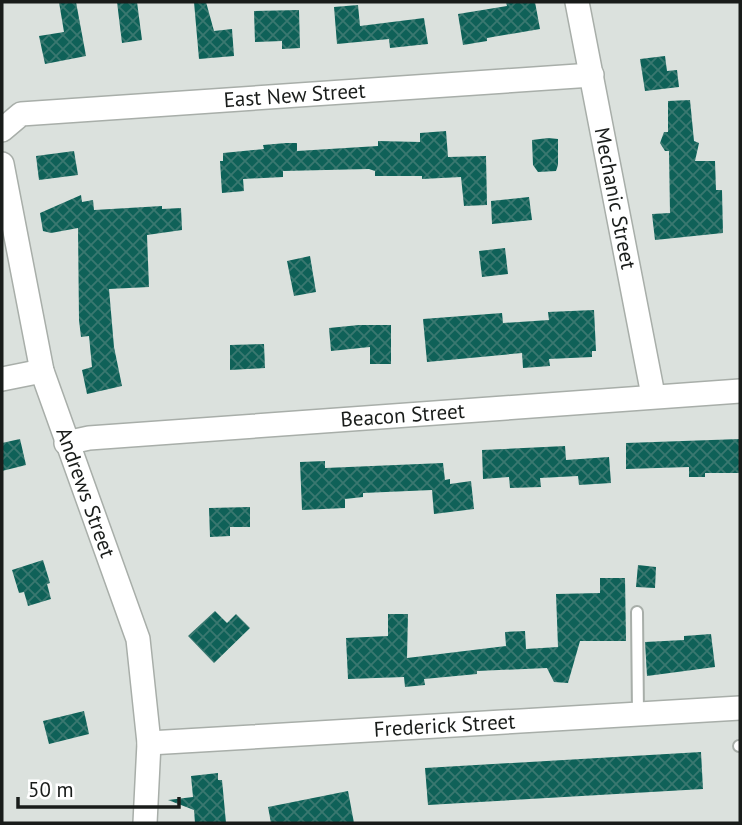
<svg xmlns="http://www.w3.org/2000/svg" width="742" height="825" viewBox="0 0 742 825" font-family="'PT Sans',sans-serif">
<defs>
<pattern id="building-cross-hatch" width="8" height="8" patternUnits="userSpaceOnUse" patternTransform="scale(1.75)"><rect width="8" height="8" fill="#0f6158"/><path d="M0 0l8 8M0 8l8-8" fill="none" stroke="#3a7870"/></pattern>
</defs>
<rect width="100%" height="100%" fill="#dbe1dd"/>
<!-- building -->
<path fill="url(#building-cross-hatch)" d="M59,2H76L86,56L45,64L39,36L64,32Z
M117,2H137L142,40L122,43Z
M194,2H206L214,31L232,29L234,56L199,59Z
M506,2H535L540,29L487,38V41L463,45L458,14L507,6Z
M358,5L360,26L424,18L428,44L390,48L389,39L337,44L334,7Z
M299,10L300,48L282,49V41L255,42L254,11Z
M665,56L667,71L677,70L679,87L645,91L640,59Z
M690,100L694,141L699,143L695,161H715L716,190H722L723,233L655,240L652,214L670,213L669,151H665L660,143L664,132H668V101Z
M446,131L448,157L486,156L487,205L464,206L461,177L422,179V176H375V171L369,169L283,171V177L243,179L244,191L222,193L220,161H223V153L264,149L263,145L286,143H297V151L378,146V141L420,142V133Z
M548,138L558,139V165L556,171L538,172L533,165L532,140Z
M74,151L78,175L39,180L36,156Z
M81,195L82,202L93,200L94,210L162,206V209L181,208L182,230L147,235L149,287L109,289L114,347L122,386L87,394L82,370L92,367L89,336L81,337L79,320L78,228L51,233L43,231L40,213Z
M529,197L532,220L492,224L491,201Z
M505,248L508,274L482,277L479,251Z
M310,256L316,292L294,296L287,261Z
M594,310L596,351H592V357L549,359L550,366L523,368L522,353L427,362L423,319L502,313L503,323L549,320L548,312Z
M359,325H391V364H370V347L331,351L329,328Z
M264,344L265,368L230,370V345Z
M20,439L26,465L2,471V443Z
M740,439V473H705V477H689V467L626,469V443Z
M565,446L566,460L609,457L611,483L579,485L578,476L540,478L541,487L510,488L509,477L483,479L482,450Z
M325,461V468L443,463L445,480L450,479V484L471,481L474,509L434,514L432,490L363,493V497L345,499V508L302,510L300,462Z
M250,507V527H230V536L210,537L209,508Z
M43,560L50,583L47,584L51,599L28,606L24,592L19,593L12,570Z
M638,565L656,567L655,588L636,587Z
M600,578H625L626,641H580L568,683L554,682L547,668L477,671V674L424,679L425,685L405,687L404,677L348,679L346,638L388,636V614H408L407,658L506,646L505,632L525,631L526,649L558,647L556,594L600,593Z
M215,611L227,623L236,614L250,628L214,663L188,636Z
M711,634L715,667L647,676L645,642L684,640V636Z
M84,711L89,734L49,744L43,721Z
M701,752L703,789L428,805L425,768Z
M218,773V780H222L226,823H195L194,810L168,800L193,797L191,776Z
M348,791L354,823H271L268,807Z"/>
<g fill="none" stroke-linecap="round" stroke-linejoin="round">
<!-- service casing -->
<g stroke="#a8aea9" stroke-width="14">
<path id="service" d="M637,612L638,714
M739,746H740"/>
</g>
<!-- minor casing -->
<g stroke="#a8aea9" stroke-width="26">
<g id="minor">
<path id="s1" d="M577,2L653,395"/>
<path id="s2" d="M2,130L21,114L592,75"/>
<path id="s3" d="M2,164L42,371L138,639L149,743L145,823"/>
<path d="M2,379L42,371"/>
<path id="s4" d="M66,443L89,438L740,391"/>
<path id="s5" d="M149,743L740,708"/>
</g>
</g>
<!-- service -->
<use href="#service" stroke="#fff" stroke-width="10"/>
<!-- minor -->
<use href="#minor" stroke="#fff" stroke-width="23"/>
</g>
<g text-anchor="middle" stroke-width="7" stroke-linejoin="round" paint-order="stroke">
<!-- street labels -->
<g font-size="21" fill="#191c1a" stroke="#fff">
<text dy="7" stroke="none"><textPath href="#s2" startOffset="299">East New Street</textPath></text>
<text dy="7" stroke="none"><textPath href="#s1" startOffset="200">Mechanic Street</textPath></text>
<text dy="7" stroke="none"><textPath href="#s4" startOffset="338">Beacon Street</textPath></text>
<text dy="7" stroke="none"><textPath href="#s3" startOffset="340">Andrews Street</textPath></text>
<text dy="7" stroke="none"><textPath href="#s5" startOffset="296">Frederick Street</textPath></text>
</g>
</g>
<!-- border -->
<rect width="742" height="825" fill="none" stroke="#191c1a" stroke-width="7"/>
<!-- scale -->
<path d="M18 797v10h161v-10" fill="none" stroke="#191c1a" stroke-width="3.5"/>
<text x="28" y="797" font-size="21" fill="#191c1a" stroke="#ffffff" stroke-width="5" paint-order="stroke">50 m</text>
</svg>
